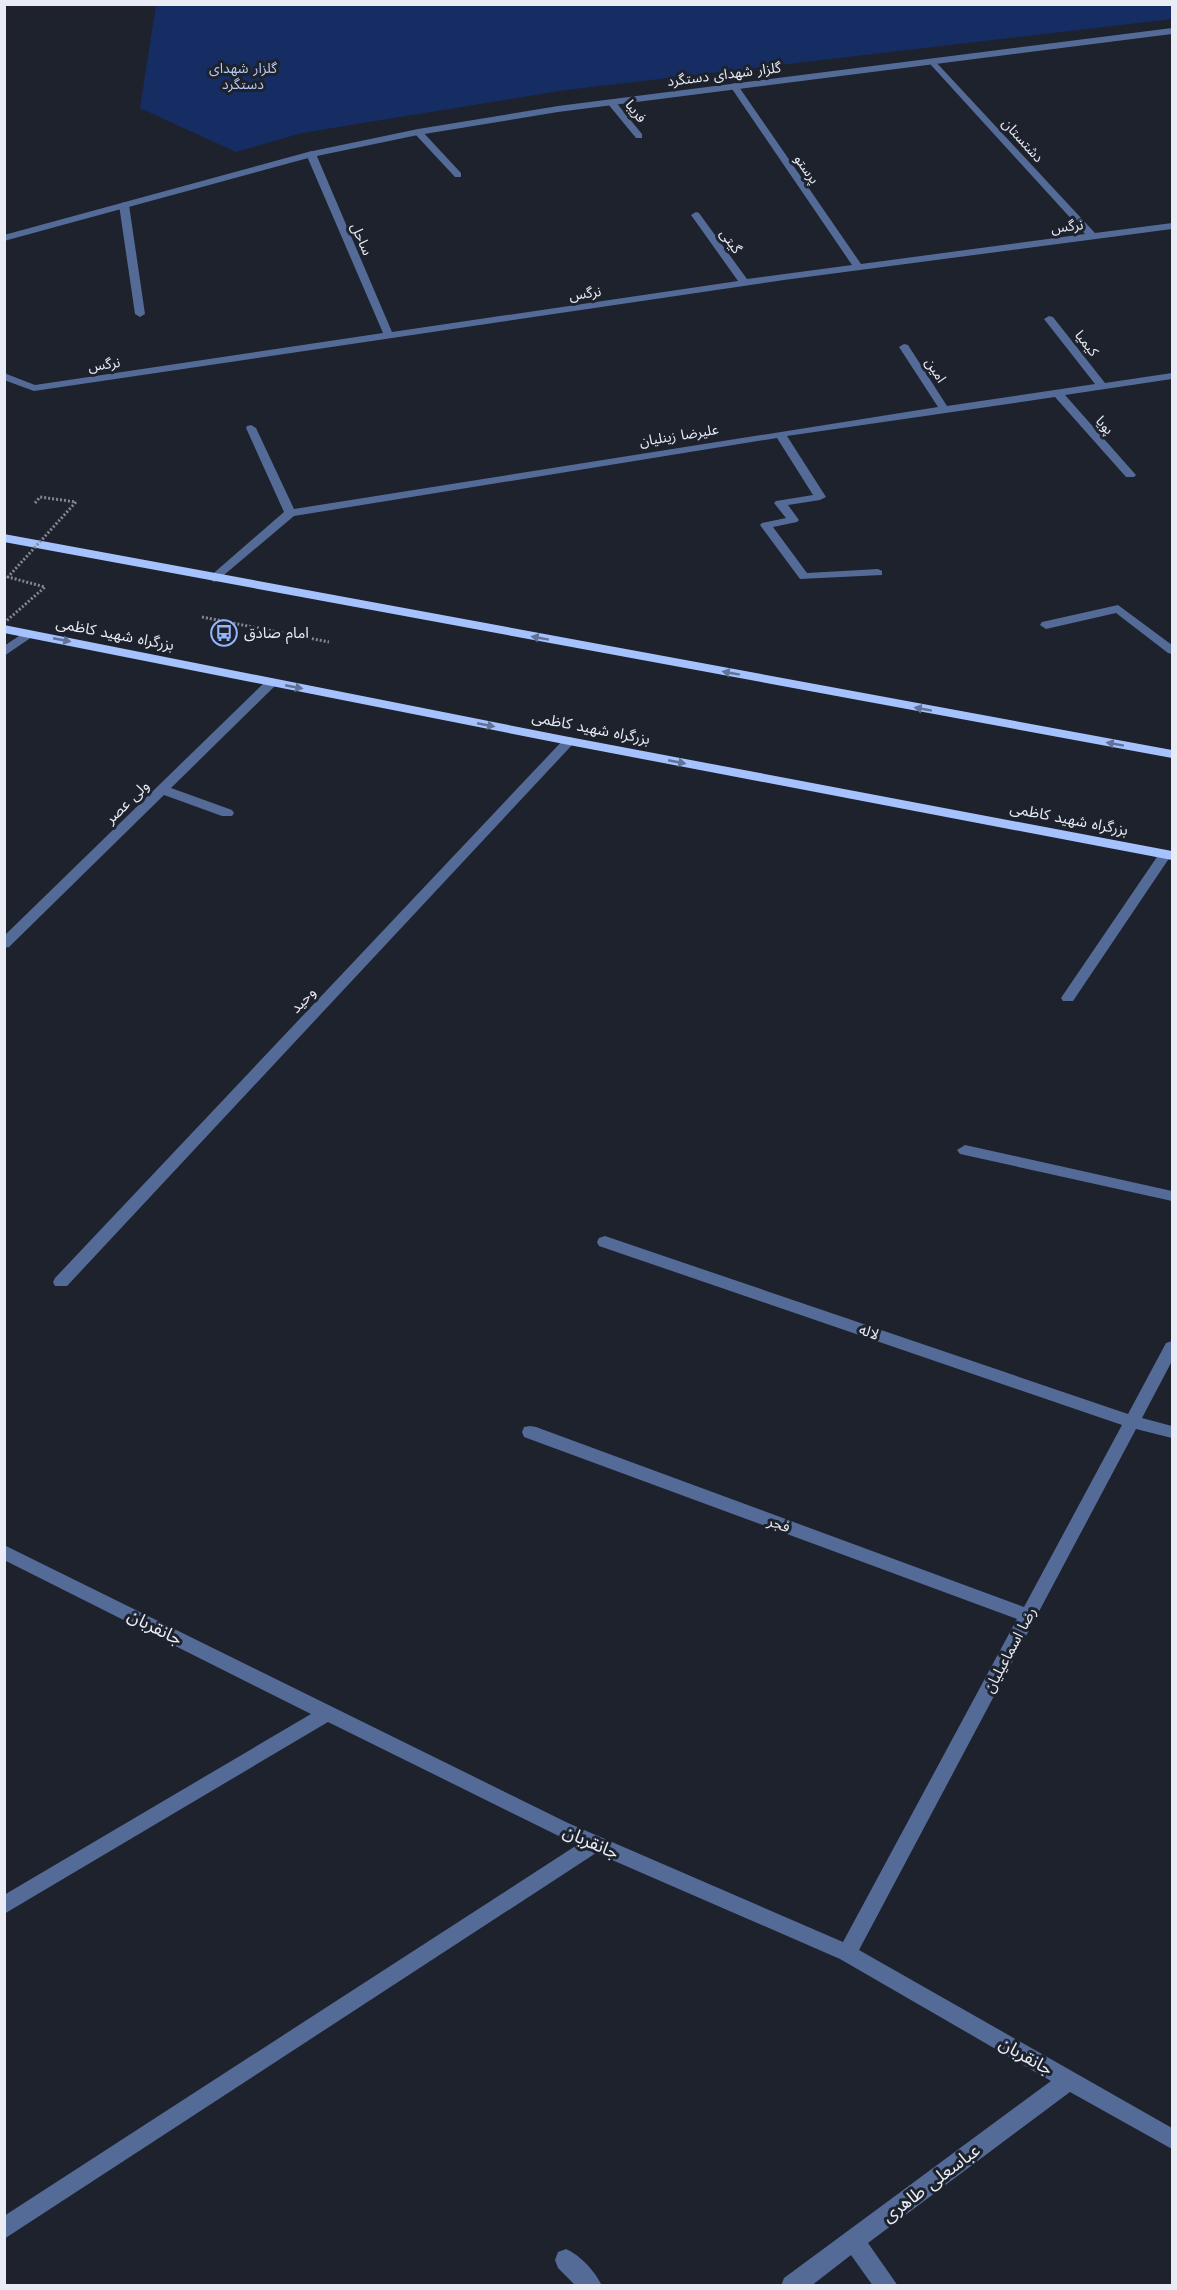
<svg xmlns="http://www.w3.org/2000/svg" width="1177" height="2290" viewBox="0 0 1177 2290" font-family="'Work Sans','Noto Sans Arabic',sans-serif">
<rect width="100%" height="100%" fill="#1d222d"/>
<!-- green -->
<path fill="#162d64" d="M156,5L1172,4V19L566,90L302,133L236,152L140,108Z"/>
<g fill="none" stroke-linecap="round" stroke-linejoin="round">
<!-- path -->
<path stroke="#838791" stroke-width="3" stroke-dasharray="2 2" stroke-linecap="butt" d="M35,503L40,497L76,502
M202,617L329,642"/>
<!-- minor -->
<path fill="#546a97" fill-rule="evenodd" d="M934,60L1095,233L1172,223V229L784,280L34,391L4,380V373L35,385L383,333L306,154L311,151L316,154L392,332L738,281L691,215L696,212L699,213L747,279L852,265L730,86L734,83L737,84L861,264L1085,234L931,65V61Z
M608,100H614L642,134V138H636L608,104Z
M415,130H421L461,173V177H455L415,134Z
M124,202L129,205L145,314L140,317L135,314L119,205Z
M1049,316L1053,317L1105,383L1172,373V379L1065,395L1136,475L1134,477H1126L1055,397L787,436L826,497L820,500L788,505L799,520L797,522L773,527L807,573L878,569L882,571V575L800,579L760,525L762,523L786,518L774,503L776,501L813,495L777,438L294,516L218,580L214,582L208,578L284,512L246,428L247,426L251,425L256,428L294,509L938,407L899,347L904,344L908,345L947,406L1095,384L1044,319Z
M1118,605L1172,645V654L1168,653L1116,613L1046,629L1040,625L1042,622Z
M28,630L32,631V637L4,656V646Z
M272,678L278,682L276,685L171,788L232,810L234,813L232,816H222L164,795L9,947L4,948V936L268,679Z
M569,737L573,738L575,741L573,744L67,1286H55L53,1282L55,1278L565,738Z
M1166,850L1172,854L1073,1001H1063L1061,998L1063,995L1161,851Z
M965,1145L1172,1191V1201L960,1154L957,1150Z
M605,1236L1128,1414L1166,1343L1172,1341V1361L1142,1418L1172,1426V1438L1136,1429L859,1950L1172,2128V2149L1070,2092L868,2243L898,2286H873L851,2255L811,2286H781L784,2278L1051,2081L840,1959L596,1853L4,2239V2216L577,1845L328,1722L4,1914V1895L311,1714L4,1560V1545L568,1823L843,1942L1017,1619L524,1437L522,1432L524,1427L530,1426L536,1427L1024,1607L1122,1425L599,1246L597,1242L599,1238Z
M566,2249C580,2255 596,2272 602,2286H576L558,2268L555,2260L558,2252Z"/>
<!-- tertiary -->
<path fill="#546a97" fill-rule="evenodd" d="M1172,28V34L558,112L418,135L312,157L4,241V235L308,152L418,129L558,106Z"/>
<!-- trunk -->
<path fill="#a5c2fe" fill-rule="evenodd" d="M4,534L1172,750V758L4,542Z
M4,625L569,737L1172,851V860L569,745L4,633Z"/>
<!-- path-bridge -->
<path stroke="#838791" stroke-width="3" stroke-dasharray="2 2" stroke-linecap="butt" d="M4,623L45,587L8,577L76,502"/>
</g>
<!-- one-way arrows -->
<defs><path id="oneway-solid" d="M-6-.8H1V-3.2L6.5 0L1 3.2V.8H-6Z" transform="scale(1.5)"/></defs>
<g fill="#617296">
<use href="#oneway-solid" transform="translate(540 638) rotate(-170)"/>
<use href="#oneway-solid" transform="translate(62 640) rotate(11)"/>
<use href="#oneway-solid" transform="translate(731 673) rotate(-170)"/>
<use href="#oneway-solid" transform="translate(294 687) rotate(11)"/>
<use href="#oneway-solid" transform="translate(923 709) rotate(-170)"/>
<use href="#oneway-solid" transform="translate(486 725) rotate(11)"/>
<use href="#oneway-solid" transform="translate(1115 744) rotate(-170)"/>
<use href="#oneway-solid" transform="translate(677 762) rotate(11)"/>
</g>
<!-- icons -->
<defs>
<g id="bus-ring" transform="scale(1.35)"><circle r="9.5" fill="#1d222d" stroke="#95b6fd" stroke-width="1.5"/><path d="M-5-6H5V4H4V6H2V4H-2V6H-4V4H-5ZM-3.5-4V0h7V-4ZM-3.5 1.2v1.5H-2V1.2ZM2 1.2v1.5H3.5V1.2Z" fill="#95b6fd"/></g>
</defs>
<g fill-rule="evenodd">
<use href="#bus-ring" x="224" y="633"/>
</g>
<g text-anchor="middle" stroke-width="6" stroke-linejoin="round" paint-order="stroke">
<!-- far-park labels -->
<g font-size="14" fill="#b7caef" stroke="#1d222d">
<text x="243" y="73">گلزار شهدای<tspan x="243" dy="16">دستگرد</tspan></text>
</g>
<!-- far-street labels -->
<g font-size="14" fill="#e9ecf4" stroke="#1d222d">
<text transform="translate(724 74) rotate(-7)" y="5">گلزار شهدای دستگرد</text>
<text transform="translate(636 111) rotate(51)" y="5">فریبا</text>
<text transform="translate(1023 140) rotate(48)" y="5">دشتستان</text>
<text transform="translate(807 169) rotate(55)" y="5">پرستو</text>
<text transform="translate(1067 226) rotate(-7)" y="5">نرگس</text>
<text transform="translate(362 239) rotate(67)" y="5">ساحل</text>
<text transform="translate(731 241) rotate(54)" y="5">گیتی</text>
<text transform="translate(585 293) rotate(-8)" y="5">نرگس</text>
<text transform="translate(1087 343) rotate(52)" y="5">کیمیا</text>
<text transform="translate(104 364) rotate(-8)" y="5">نرگس</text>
<text transform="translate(936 370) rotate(57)" y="5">امین</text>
<text transform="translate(1105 425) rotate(48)" y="5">پویا</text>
<text transform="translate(679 435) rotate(-9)" y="5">علیرضا زینلیان</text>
</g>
<!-- poi labels -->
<g font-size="15" fill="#e9ecf4" stroke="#1d222d" text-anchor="start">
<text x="244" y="638">امام صادق</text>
</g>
<!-- street labels -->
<g font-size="15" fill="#e9ecf4" stroke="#1d222d">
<text transform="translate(115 634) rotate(11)" y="5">بزرگراه شهید کاظمی</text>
<text transform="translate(591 728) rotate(11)" y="5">بزرگراه شهید کاظمی</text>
<text transform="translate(127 802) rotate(-44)" y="5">ولی عصر</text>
<text transform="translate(1069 819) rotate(11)" y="5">بزرگراه شهید کاظمی</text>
<text transform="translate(303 1000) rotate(-47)" y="5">وحید</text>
<text transform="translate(869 1332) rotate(19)" y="5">لاله</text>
<text transform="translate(779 1524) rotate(20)" y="5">فجر</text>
<text transform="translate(1010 1650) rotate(-62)" y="5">رضا اسماعیلیان</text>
</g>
<!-- near-street labels -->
<g font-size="18" fill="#e9ecf4" stroke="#1d222d">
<text transform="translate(155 1627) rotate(27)" y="6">جانقربان</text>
<text transform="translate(591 1842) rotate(24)" y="6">جانقربان</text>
<text transform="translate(1026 2056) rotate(30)" y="6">جانقربان</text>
<text transform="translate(931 2183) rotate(-37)" y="6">عباسعلی طاهری</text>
</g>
</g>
<!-- border -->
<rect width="1177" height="2290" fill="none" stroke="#e9ecf4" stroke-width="12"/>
</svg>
